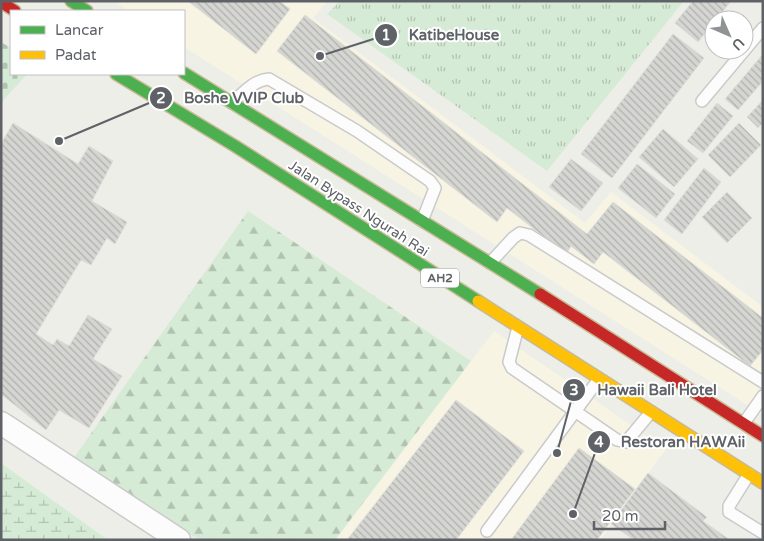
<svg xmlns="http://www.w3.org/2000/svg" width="764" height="541" viewBox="0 0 764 541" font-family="'Varela Round',sans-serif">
<defs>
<pattern id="grass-tufts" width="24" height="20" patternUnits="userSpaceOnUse" patternTransform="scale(1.25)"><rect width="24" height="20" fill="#d6ebd5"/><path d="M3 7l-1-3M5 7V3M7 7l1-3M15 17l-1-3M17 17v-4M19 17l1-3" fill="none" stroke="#b1c2b1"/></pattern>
<pattern id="forest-firs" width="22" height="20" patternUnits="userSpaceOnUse" patternTransform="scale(1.25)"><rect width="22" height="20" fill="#d6ebd5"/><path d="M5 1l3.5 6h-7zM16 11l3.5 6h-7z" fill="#b1c2b1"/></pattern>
<pattern id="wetland-marsh" width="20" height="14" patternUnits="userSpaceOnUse" patternTransform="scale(1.25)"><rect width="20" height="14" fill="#d6ebd5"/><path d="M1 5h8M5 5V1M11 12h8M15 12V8" fill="none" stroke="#b1c2b1"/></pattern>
<pattern id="cemetery-stones" width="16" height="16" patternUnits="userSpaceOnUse" patternTransform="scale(1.25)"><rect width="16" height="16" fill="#d6ebd5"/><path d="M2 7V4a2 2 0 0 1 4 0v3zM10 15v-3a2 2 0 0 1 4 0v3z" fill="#b1c2b1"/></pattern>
<pattern id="building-back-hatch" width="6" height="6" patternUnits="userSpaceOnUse" patternTransform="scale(1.25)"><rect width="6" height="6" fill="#d5d5d2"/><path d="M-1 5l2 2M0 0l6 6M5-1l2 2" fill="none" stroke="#b0b0ae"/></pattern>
</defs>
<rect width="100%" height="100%" fill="#eeeee9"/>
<!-- commercial -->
<path fill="#f7f4e3" d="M114,1H327L313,18L585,223L611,192L763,307V415L184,47V11H129Z
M494,331L666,449L600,540H335Z"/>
<!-- grass -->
<path fill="url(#grass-tufts)" d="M340,1H684L547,171L327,14Z"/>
<!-- forest -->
<path fill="url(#forest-firs)" d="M248,211L471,361L335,540H202L189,534L73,459Z"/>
<!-- wetland -->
<path fill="url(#wetland-marsh)" d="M1,463L108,540H1Z"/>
<!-- cemetery -->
<path fill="url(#cemetery-stones)" d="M1,42L11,48V74H27L1,103Z"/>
<!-- building -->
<path fill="url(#building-back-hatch)" stroke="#deddd8" d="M188,1H279L290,9L256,54Z
M693,1H731L716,20H714V22L698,42L675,23Z
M305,15L587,234L613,202L763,318V350L750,366L603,252L594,264L571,246L566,254L507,208L497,222L277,51Z
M673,34L704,58L612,178L581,154Z
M763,54V81L738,110L725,99Z
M763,100V123L758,128L747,117Z
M717,103L733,116L703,153L687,141Z
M13,123L78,164L89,146L113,161L92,201L127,222L115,244L107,238L91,265L81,260L36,334L53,345L57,339L69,346L88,315L112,329L93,359L122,376L89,428L59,410L46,430L1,394V144Z
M739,123L761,145L730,177L708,155Z
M663,129L698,159L674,187L639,157Z
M571,159L603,183L581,211L549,187Z
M637,164L675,194L656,218L618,188Z
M704,168L721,182L682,234L664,220Z
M727,192L752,218L727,243L702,217Z
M456,400L524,451L456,540H347Z
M579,448L635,489L597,540H511Z
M648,473L707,517L703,521L730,540H634L611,524Z"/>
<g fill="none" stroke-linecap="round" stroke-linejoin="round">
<!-- lane casing -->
<g stroke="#cacaca" stroke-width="14">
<path id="lane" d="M702,101L763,28
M232,103C243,93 254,80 269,79L357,131L430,181L435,188L422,221
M490,263L513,238L520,233L529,235L763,382
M518,327L509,362L512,368L617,440L626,442L651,412
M744,423L763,396
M749,474L729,506V512L763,533
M487,531L599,379"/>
</g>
<!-- street casing -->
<g stroke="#cacaca" stroke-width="25">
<path id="street" d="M1,423L179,540"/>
</g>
<!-- fast casing -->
<g stroke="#c7ba95" stroke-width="14">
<path id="fast" d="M71,1L87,11
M184,73L540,294
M116,74L235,146L478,301"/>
</g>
<!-- slow casing -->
<g stroke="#c7ba95" stroke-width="14">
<path id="slow" d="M478,301L763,483"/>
</g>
<!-- jam casing -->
<g stroke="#c7ba95" stroke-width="14">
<path id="jam" d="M1,2L15,11
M540,294L763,436"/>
</g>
<!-- lane -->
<use href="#lane" stroke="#fcfcfc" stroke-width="11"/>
<!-- street -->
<use href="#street" stroke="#fcfcfc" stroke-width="22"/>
<!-- fast -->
<use href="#fast" stroke="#4caf50" stroke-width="11"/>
<!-- slow -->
<use href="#slow" stroke="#ffc107" stroke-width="11"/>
<!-- jam -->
<use href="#jam" stroke="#c62828" stroke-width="11"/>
</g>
<g text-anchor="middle" stroke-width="4" stroke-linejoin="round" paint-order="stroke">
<!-- shield labels -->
<rect fill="#fff" stroke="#8e9195" stroke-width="1" x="421" y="268.5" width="38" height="19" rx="4"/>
<g font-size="12" font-weight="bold" fill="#5e6267">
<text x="440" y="282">AH2</text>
</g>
<!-- street labels -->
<g font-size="14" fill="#5e6267" stroke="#fff">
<text transform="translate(359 208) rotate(33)" y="5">Jalan Bypass Ngurah Rai</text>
</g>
</g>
<!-- callouts -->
<path fill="none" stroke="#5e6267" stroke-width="2" d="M320 56L386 35M59 141L161 98M557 453L574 390M573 514L599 442"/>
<g fill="#5e6267" stroke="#fff" stroke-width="2">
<circle cx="320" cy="56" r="5"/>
<circle cx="59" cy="141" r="5"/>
<circle cx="557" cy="453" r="5"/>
<circle cx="573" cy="514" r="5"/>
<circle cx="386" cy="35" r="12"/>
<circle cx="161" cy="98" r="12"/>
<circle cx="574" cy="390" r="12"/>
<circle cx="599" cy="442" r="12"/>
</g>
<g font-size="15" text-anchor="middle" font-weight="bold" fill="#fff">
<text x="386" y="40">1</text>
<text x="161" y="103">2</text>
<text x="574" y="395">3</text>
<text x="599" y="447">4</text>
</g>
<g font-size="15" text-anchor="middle" font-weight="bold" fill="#5e6267" stroke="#fff" stroke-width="4" stroke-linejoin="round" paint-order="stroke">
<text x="454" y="40">KatibeHouse</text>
<text x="244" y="103">Boshe VVIP Club</text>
<text x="657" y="395">Hawaii Bali Hotel</text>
<text x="683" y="447">Restoran HAWAii</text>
</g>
<!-- border -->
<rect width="764" height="541" fill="none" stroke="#5e6267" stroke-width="5"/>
<!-- legend -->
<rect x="10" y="10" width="175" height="65" fill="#ffffff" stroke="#bfc0c2"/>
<rect x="20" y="26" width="25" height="8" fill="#4caf50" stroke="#bfc0c2"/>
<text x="55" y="35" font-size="15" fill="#5e6267">Lancar</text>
<rect x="20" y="51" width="25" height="8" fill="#ffc107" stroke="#bfc0c2"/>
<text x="55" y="60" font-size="15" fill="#5e6267">Padat</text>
<!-- north arrow -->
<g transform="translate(729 35) rotate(135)"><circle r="24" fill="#ffffff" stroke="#bfc0c2"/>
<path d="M0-4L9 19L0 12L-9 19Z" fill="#909394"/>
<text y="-8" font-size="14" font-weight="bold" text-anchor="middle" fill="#5e6267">U</text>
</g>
<!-- scale -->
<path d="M594 521v8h71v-8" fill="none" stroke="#5e6267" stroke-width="2.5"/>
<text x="602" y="521" font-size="15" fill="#5e6267" stroke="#ffffff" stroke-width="4" paint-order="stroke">20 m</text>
</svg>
